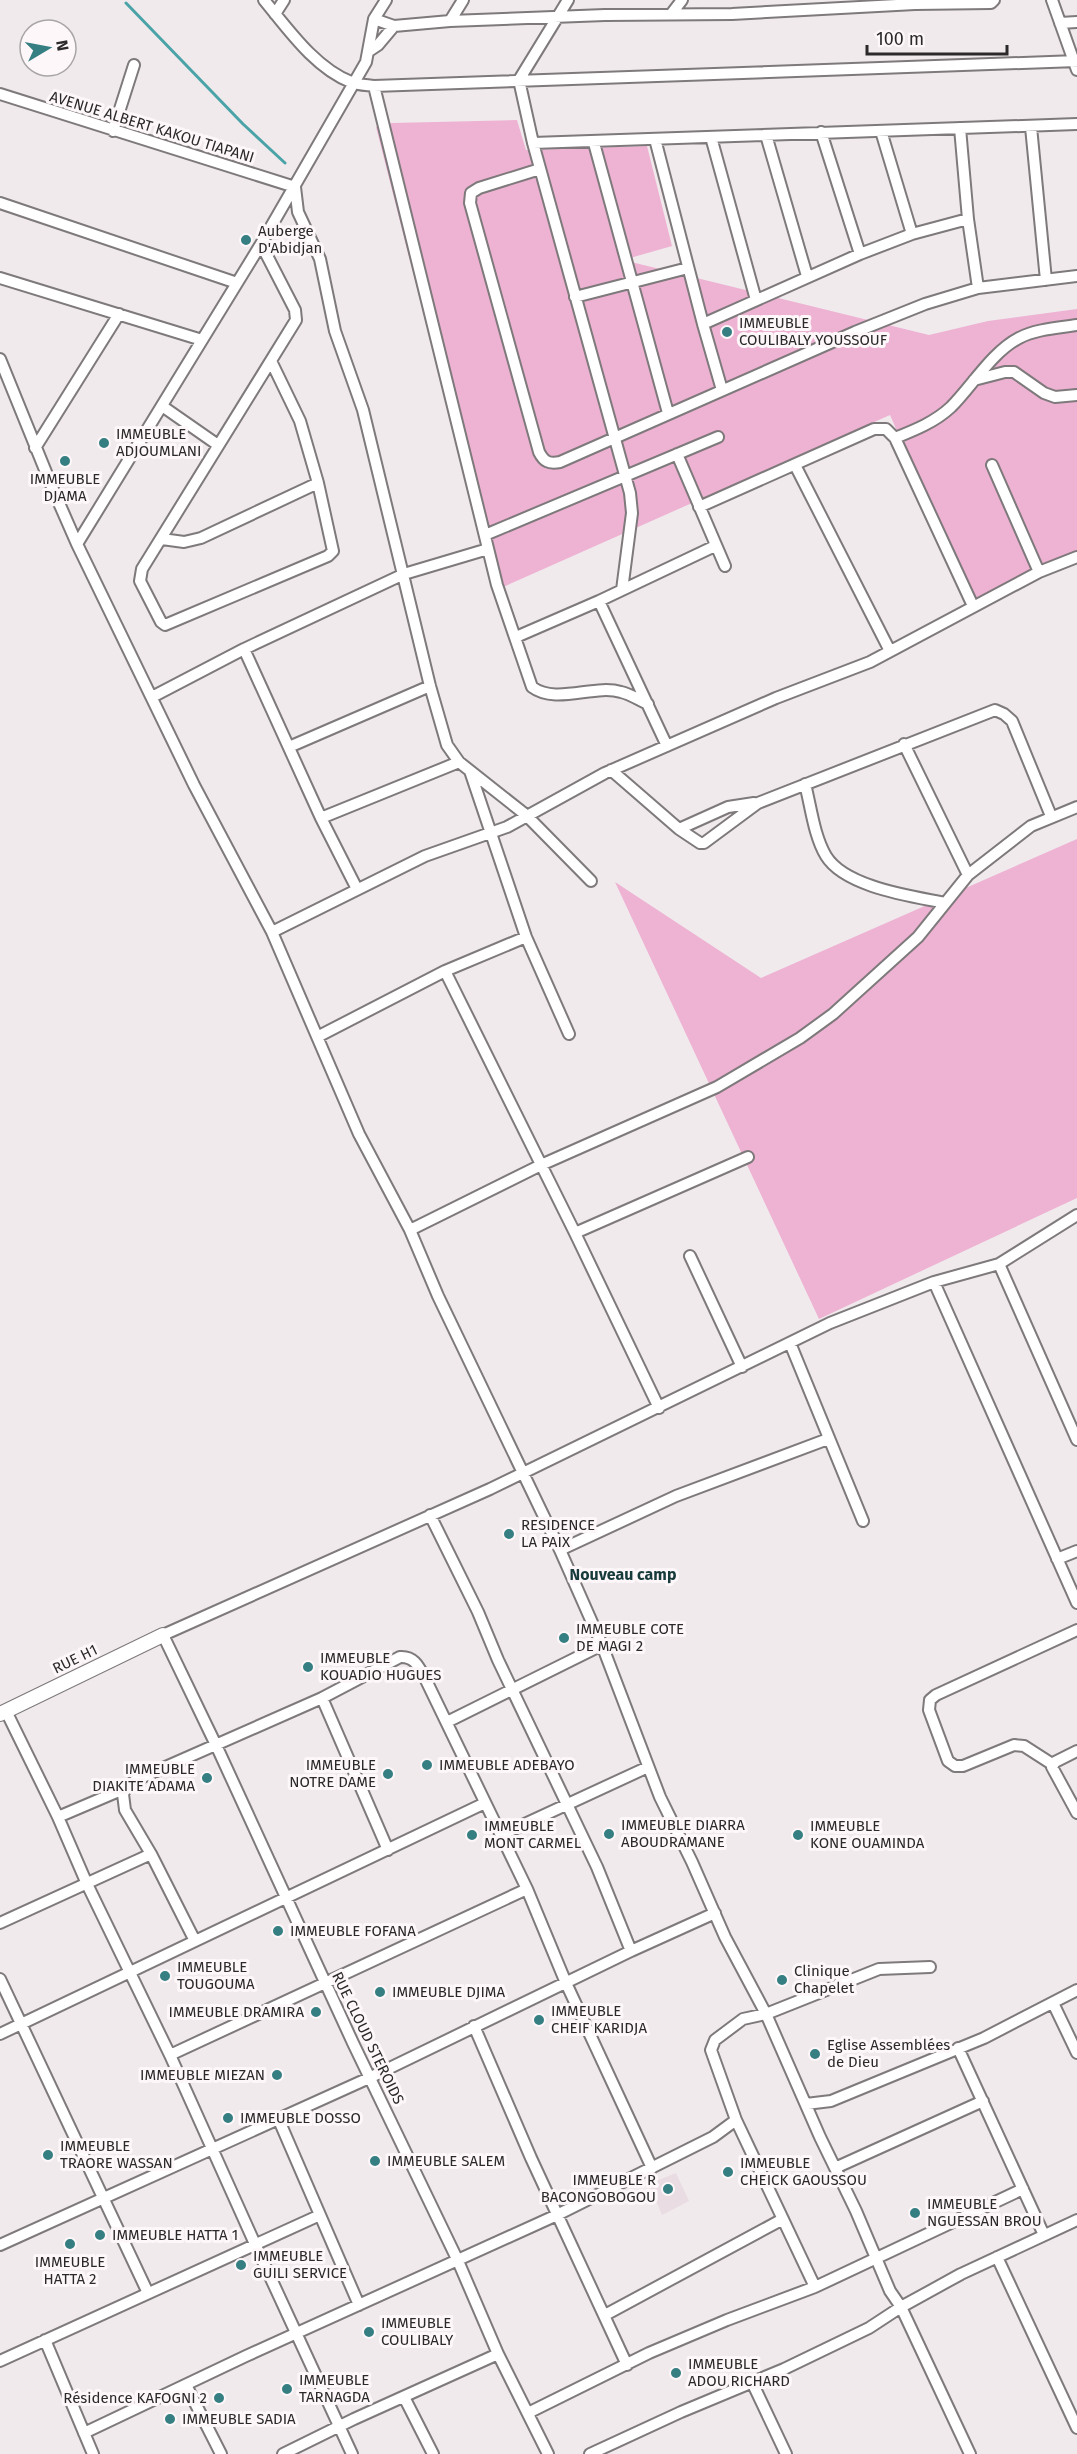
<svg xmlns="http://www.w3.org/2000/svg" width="1077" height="2454" viewBox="0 0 1077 2454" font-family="'Fira Sans',sans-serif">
<rect width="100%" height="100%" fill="#f0eaed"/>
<!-- built -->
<path fill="#e9dce2" d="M676,2173L689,2201L662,2215L649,2184Z"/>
<!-- green -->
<path fill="#eeb2d3" d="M517,120L526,150L647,146L672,246L623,260L929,335L988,321L1077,309V559L973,604L890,415L494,591L376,127L392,123Z
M1077,839V1198L819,1319L615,882L761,978Z"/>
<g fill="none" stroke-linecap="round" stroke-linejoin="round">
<!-- stream -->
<path stroke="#4aa3a7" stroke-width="3" d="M126,3L243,124L285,163"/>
<!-- minor casing -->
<g stroke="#7e797b" stroke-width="14">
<path id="minor" d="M264,0C288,29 315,68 351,82C358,85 367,85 374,86L1077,61
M568,0L519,80L533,143L630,493L632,513L622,590
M1052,0L1077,70
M672,13L682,0
M275,14L284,0
M374,19L394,26L450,21L605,15L732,14L915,4L991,3L994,0
M450,21L463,0
M1060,23L1077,22
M369,51L378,45L394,26
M374,86L497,585L532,687C556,705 594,684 621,692C630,694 639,700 648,704
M0,94L295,187
M1031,127L1046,280
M960,128L968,219L978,288
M113,131L134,65
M881,131L912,234
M821,132L860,254
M766,135L807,276
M711,137L756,300
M655,139L703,324L722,390
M533,143L1077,124
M594,143L668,413
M540,169L479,188L471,193L470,203L539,452C544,462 549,464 560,462L855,332L925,304L978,288L1077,276
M295,187L298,212L320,259L335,331L363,410L430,686L447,745L459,762L526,815L591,881
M0,203L237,283
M261,244L295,310L296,320L142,569L140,581L161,622L165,625L328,556L333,551L318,483L300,421L271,361
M0,278L202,340
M575,297L688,268
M703,324L860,254L912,234L968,219
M0,359L52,487L77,544L194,785L272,932L359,1134L410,1230L438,1296L560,1550L602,1645
M974,380L1005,372H1014L1044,393L1055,397L1077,395
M162,406L218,445
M895,438C915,430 935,422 951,407C972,386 992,352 1019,338C1036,329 1058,328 1077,325
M35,448L119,314
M677,454L725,566
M795,465L890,651
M992,465L1039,572
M699,507L874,429H886L895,438L973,606
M485,535L718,437
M162,539L184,542L201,538L318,483
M77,544L261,244L366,62L374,19L386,0
M599,601L667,746
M516,637L599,601L715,546
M244,649L321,818L357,889
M152,697L244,649L404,574L488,549
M904,744L968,875
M289,747L430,686
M611,770L679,829L700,843H704L758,803L995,710L1004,714L1012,721L1051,816
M470,771L526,937L569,1034
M805,784C811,807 814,836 826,856C845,887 911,896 945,903
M321,818L459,762
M679,829L728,807L754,803
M272,932L425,856L507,827L605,773L776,698L870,662L1039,572L1077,557
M445,971L575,1233L659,1408
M319,1036L445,971L526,937
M410,1230L541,1165L717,1087L800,1038L833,1014L918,937L968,875L1031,826L1077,807
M575,1233L748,1157
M690,1256L742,1367
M999,1264L1077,1440
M934,1282L1077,1603
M790,1343L863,1521
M430,1515L478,1612L498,1660L597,1867L631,1951
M560,1550L676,1496L828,1439
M1057,1559L1077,1551
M322,1698L388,1850
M6,1711L58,1817L87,1884L170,2055L255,2244L352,2454
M447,1722L602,1645L660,1797L692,1862L725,1937L766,2014L820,2137L856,2211L890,2291L901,2307L961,2274L1077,2220
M1077,1751L1055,1762L1052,1767L1077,1813
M1052,1764L1024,1746L1014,1745L963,1766H955L948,1761L929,1710L930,1700L936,1695L1077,1630
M58,1817L126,1788
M501,1835L648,1767
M0,1923L151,1854
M195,1941L151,1854L125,1810L123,1794L126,1788L136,1780L322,1698L400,1657C413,1656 418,1665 424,1676L527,1889L566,1983L652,2168
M0,1979L148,2293
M1053,2003L1077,2053
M474,2026L531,2158L627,2365
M0,2034L485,1803
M958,2048L1044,2235
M170,2055L527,1889
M806,2104L831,2101L984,2038L1077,1990
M278,2118L359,2305
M736,2120L815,2287
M835,2168L983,2101
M0,2245L369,2078L631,1951L715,1913
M997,2257L1077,2428
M605,2315L783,2219
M45,2340L93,2454
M0,2361L320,2215
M752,2382L786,2454
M186,2385L221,2454
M404,2397L433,2454
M528,2413L649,2353L727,2320L815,2287L1023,2189
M84,2433L246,2356L557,2215L713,2137L736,2120L711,2050L715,2040L743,2019L766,2014L879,1969L930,1967
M283,2454L354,2419L498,2354
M548,2454L498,2354L458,2261L353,2043L216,1745L163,1635L490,1489L830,1323L934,1282L999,1264L1077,1215
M590,2454L681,2412L784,2369L869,2328L901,2307L970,2454"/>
</g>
<!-- tertiary casing -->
<g stroke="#7e797b" stroke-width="16">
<path id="tertiary" d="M0,1714L163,1635"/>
</g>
<!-- minor -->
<use href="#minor" stroke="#fff" stroke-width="10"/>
<!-- tertiary -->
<use href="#tertiary" stroke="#fff" stroke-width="14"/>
</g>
<!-- markers -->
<g fill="#357e81" stroke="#fdf7fa" stroke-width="2">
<circle cx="246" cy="240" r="6"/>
<circle cx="727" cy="332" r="6"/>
<circle cx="104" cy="443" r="6"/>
<circle cx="65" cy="461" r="6"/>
<circle cx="509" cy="1534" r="6"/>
<circle cx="564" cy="1638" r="6"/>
<circle cx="308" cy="1667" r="6"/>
<circle cx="427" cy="1765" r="6"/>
<circle cx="388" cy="1774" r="6"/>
<circle cx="207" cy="1778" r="6"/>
<circle cx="609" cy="1834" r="6"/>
<circle cx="472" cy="1835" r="6"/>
<circle cx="798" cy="1835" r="6"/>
<circle cx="278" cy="1931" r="6"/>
<circle cx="165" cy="1976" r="6"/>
<circle cx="782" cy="1980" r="6"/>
<circle cx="380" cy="1992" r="6"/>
<circle cx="316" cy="2012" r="6"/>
<circle cx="539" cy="2020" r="6"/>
<circle cx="815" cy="2054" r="6"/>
<circle cx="277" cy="2075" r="6"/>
<circle cx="228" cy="2118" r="6"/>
<circle cx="48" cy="2155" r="6"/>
<circle cx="375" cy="2161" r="6"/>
<circle cx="728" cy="2172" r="6"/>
<circle cx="668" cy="2189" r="6"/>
<circle cx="915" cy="2213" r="6"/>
<circle cx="100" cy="2235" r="6"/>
<circle cx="70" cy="2244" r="6"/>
<circle cx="241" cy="2265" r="6"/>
<circle cx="369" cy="2332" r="6"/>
<circle cx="676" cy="2373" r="6"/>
<circle cx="287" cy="2389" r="6"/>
<circle cx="219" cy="2398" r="6"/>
<circle cx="170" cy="2419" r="6"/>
</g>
<g text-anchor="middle" stroke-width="6" stroke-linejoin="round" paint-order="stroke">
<!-- street labels -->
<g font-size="15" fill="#2b292a" stroke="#fdf7fa">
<text transform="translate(152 127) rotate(17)" y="5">AVENUE ALBERT KAKOU TIAPANI</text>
<text transform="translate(75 1659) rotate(-26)" y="5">RUE H1</text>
<text transform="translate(368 2038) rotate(64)" y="5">RUE CLOUD STEROIDS</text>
</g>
<!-- poi labels -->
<g font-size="15" fill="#2b292a" stroke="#fdf7fa" text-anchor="start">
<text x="258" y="236">Auberge<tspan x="258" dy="17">D'Abidjan</tspan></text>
<text x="739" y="328">IMMEUBLE<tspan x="739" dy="17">COULIBALY YOUSSOUF</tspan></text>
<text x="116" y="439">IMMEUBLE<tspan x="116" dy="17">ADJOUMLANI</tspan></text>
<text x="65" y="484" text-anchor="middle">IMMEUBLE<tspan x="65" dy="17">DJAMA</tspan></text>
<text x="521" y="1530">RESIDENCE<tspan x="521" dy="17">LA PAIX</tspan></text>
<text x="576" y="1634">IMMEUBLE COTE<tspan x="576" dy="17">DE MAGI 2</tspan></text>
<text x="320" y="1663">IMMEUBLE<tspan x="320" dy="17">KOUADIO HUGUES</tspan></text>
<text x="376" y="1770" text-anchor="end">IMMEUBLE<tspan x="376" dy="17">NOTRE DAME</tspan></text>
<text x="439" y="1770">IMMEUBLE ADEBAYO</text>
<text x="195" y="1774" text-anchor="end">IMMEUBLE<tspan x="195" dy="17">DIAKITE ADAMA</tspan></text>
<text x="621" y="1830">IMMEUBLE DIARRA<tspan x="621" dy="17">ABOUDRAMANE</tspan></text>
<text x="484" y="1831">IMMEUBLE<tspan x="484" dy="17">MONT CARMEL</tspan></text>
<text x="810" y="1831">IMMEUBLE<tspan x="810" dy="17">KONE OUAMINDA</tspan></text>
<text x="290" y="1936">IMMEUBLE FOFANA</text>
<text x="177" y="1972">IMMEUBLE<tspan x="177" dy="17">TOUGOUMA</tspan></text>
<text x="794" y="1976">Clinique<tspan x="794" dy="17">Chapelet</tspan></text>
<text x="392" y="1997">IMMEUBLE DJIMA</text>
<text x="551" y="2016">IMMEUBLE<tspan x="551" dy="17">CHEIF KARIDJA</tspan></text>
<text x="304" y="2017" text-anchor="end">IMMEUBLE DRAMIRA</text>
<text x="827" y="2050">Eglise Assemblées<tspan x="827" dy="17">de Dieu</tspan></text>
<text x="265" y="2080" text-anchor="end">IMMEUBLE MIEZAN</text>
<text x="240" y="2123">IMMEUBLE DOSSO</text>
<text x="60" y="2151">IMMEUBLE<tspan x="60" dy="17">TRAORE WASSAN</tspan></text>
<text x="387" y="2166">IMMEUBLE SALEM</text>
<text x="740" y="2168">IMMEUBLE<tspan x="740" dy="17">CHEICK GAOUSSOU</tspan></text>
<text x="656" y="2185" text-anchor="end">IMMEUBLE R<tspan x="656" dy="17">BACONGOBOGOU</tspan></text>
<text x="927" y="2209">IMMEUBLE<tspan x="927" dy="17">NGUESSAN BROU</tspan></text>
<text x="112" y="2240">IMMEUBLE HATTA 1</text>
<text x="253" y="2261">IMMEUBLE<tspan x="253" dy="17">GUILI SERVICE</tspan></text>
<text x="70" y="2267" text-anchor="middle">IMMEUBLE<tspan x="70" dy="17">HATTA 2</tspan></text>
<text x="381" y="2328">IMMEUBLE<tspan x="381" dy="17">COULIBALY</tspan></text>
<text x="688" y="2369">IMMEUBLE<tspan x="688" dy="17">ADOU RICHARD</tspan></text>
<text x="299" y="2385">IMMEUBLE<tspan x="299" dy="17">TARNAGDA</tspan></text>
<text x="207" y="2403" text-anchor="end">Résidence KAFOGNI 2</text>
<text x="182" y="2424">IMMEUBLE SADIA</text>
</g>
<!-- neighbourhood labels -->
<g font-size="16" font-weight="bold" fill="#173a3b" stroke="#fdf7fa">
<text x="623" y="1580">Nouveau camp</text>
</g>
</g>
<!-- north arrow -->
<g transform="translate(48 48) rotate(80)"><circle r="28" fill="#fdf7fa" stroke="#a9a5a7" stroke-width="1.5"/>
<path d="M0-4.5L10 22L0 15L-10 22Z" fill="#357e81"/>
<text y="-9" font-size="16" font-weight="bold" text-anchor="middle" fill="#2b292a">N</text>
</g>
<!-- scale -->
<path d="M867 45v9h140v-9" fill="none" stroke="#2b292a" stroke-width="3"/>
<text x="876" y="45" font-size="18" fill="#2b292a" stroke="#fdf7fa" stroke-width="4.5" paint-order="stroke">100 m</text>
</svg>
